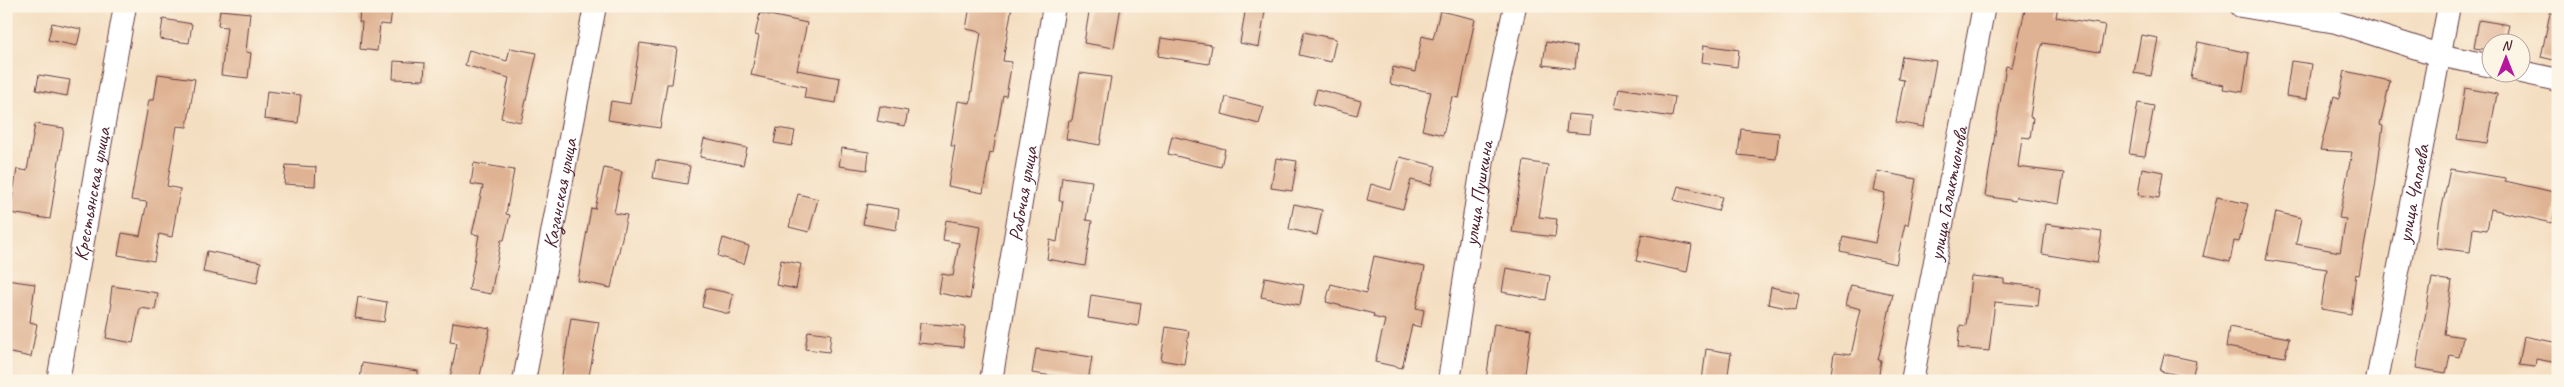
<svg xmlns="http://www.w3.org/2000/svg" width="2564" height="387" viewBox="0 0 2564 387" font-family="Caveat,sans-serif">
<rect width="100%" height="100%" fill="#fcf5e5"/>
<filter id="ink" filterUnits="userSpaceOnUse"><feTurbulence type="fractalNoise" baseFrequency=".02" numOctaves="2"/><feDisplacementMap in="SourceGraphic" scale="10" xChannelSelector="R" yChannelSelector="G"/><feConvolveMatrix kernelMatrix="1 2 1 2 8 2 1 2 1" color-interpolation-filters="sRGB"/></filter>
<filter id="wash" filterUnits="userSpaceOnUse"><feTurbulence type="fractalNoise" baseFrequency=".0096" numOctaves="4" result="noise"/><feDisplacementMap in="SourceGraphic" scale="20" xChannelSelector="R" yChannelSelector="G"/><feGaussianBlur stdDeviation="1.12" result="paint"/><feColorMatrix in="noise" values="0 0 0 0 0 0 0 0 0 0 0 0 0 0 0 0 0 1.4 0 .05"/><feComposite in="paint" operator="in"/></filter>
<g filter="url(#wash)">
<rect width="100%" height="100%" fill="#f4dec1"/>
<g id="blocks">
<!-- building -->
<path fill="#dfb293" d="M360,6L392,9L390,25L380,24L377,51L360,49L362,22H359Z
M970,6H1012L1003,61L1012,62L1006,96L1003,95L993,153L990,152L983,193L948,186L955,146H951L958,101L970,103L981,32L966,29Z
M1090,6H1121L1114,48L1084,43Z
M1246,6H1266L1259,47L1240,43Z
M2026,6H2058L2056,17L2105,25L2100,52L2043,43L2040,51L2030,117L2033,118L2030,138L2022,137L2018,167L2064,173L2059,204L2016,197L2015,201L1985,196L2006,66L2012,67Z
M220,10L250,13L246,52L251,53L248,78L221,75L227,27L218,26Z
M1440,11L1475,19L1459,98L1452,97L1443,135L1422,130L1431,92L1390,84L1393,67L1415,72L1422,36L1433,39Z
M760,13L807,23L797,70L840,78L836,103L804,98L806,87L751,75L759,36L755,35Z
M2550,13L2558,14V61L2541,57Z
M163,19L192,24L189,43L160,39Z
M2479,20L2509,25L2505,42H2492V50L2474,48Z
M52,23L81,29L77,46L48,40Z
M1304,32L1336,39L1331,62L1299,55Z
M2141,35L2158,38L2151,76L2134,73Z
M1161,38L1212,45L1209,64L1158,56Z
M1546,42L1577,47L1575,69L1543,65Z
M2198,42L2249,53L2243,92L2223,89L2224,85L2191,78Z
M640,43L677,48L672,84H667L660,128L608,120L611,101L630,104Z
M1704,45L1739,50L1737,67L1702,62Z
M510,48L537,53L521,122L501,118L509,78L465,65L469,50L507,61Z
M1902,56L1936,61L1924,127L1896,122L1904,80L1898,79Z
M394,61L425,63L424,80L393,79Z
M2291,61L2312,64L2307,99L2286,96Z
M2345,71L2390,81L2380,125L2383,126L2375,187L2359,275L2356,274L2351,314L2321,309L2327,269L2266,260L2276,212L2301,218L2296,244L2340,252L2346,219L2339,218L2352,152L2320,150L2334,96L2339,98Z
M1080,73L1111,77L1100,145L1066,139L1069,120H1072Z
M158,74L195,79L187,127L177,126L167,186L180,189L172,237L159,234L154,261L118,255L122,233L140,236L147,202L131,200L149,100H154Z
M39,75L70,80L67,96L36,90Z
M1619,88L1675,97L1672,117L1615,108Z
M2465,88L2497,94L2488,143L2457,139Z
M1317,89L1361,101L1357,115L1313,104Z
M267,91L301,95L298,123L264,119Z
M1226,97L1264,107L1259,124L1222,114Z
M2138,103L2154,106L2145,156L2129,154Z
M880,106L908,111L905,126L877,121Z
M1568,114L1592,116L1590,134L1566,132Z
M35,124L64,128L50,219L10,213L17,169L27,171Z
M777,128L795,131L792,146L774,143Z
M1741,129L1779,133L1776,159L1738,155Z
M1172,136L1225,149L1221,167L1168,154Z
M704,139L747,148L743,165L700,157Z
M842,148L869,152L867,170L839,166Z
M1400,157L1436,166L1431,185L1411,180L1403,209L1367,200L1371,184L1391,190Z
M1276,158L1297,161L1292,191L1271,188Z
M656,160L690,166L687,184L653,178Z
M1524,161L1548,165L1539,217L1557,219L1555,237L1512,232Z
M474,163L514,170L506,214L510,215L504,240H501L491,294L469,290L479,235L472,234L483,186L471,184Z
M286,165L316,167L315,186L284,184Z
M604,168L622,172L614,213L627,215L611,288L578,281L591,208L595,209Z
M2142,168L2163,172L2159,198L2138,195Z
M2450,169L2505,178V181L2558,193L2552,223L2491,209L2487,230L2473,228L2470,252L2437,248L2439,222Z
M1877,171L1916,179L1908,225L1905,224L1896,264L1840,251L1843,236L1875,243L1885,193L1873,190Z
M1062,177L1092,181L1086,220L1092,221L1085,266L1047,259L1050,240L1057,242L1063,201H1059Z
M1678,186L1722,197L1718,211L1674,200Z
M798,194L818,199L809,232L789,227Z
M2217,197L2248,204L2239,242L2234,241L2230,262L2203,256Z
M867,204L899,209L896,230L863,224Z
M1294,204L1322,210L1317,235L1289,229Z
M946,220L981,226L970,299L939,293L942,274L953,276L959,243L943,240Z
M2046,224L2102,232L2097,263L2042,254Z
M1642,234L1692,245L1687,272L1636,261Z
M723,238L749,246L744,264L718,256Z
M207,251L261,262L257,283L203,272Z
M1374,256L1425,267L1416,308L1424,310L1421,327L1412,325L1402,368L1375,362L1385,320L1373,317L1374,314L1326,302L1331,284L1366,293Z
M781,260L801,264L796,289L776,285Z
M1506,268L1550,276L1546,300L1502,292Z
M1971,276L2004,279V283L2040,287L2038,306L1995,302L1989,351L1958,348L1960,325L1966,326Z
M1265,277L1304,285L1300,305L1261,297Z
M2432,278L2452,281L2444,334L2463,337L2459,357L2450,355L2446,373L2416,368Z
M6,280L35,284L30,322L37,324L31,357L6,352V327L11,302H6Z
M1851,285L1893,294L1878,360H1881L1878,381H1830L1834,353L1851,355L1861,309L1846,305Z
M112,286L158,293L155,310L140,308L133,343L106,338L112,303H110Z
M1771,287L1799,293L1796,310L1768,304Z
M706,288L733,294L729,314L702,307Z
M1091,295L1141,303L1138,326L1088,318Z
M358,297L387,302L384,322L355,318Z
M571,318L599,322L588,381H561Z
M453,322L490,328L479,381L450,378L457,343L450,342Z
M920,323L965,327L963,347L918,343Z
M1494,324L1531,329L1524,381H1486Z
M1166,327L1189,331L1184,364L1161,360Z
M2229,327L2289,338L2285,357L2226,347Z
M808,331L831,334L829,352L805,349Z
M2524,336L2558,343V363L2536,359L2535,367L2519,365Z
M1036,349L1092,357L1088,381L1032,373Z
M1706,349L1731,353L1727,381H1702Z
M2164,354L2196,361L2192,378L2160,371Z
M362,363L418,371V381H360Z"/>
</g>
</g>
<g filter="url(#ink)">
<use href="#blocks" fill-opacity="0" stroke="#643c42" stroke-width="1"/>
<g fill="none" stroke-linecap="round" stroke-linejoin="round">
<!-- minor casing -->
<g stroke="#643c42" stroke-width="24">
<g id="minor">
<path d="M2241,6L2336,22L2439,55L2492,66"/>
<path d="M2522,72L2558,80"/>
<path id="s1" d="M58,381L125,6"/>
<path id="s2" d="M524,381L595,6"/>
<path id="s3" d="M991,381L1054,6"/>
<path id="s4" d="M1449,381L1485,147L1515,6"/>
<path id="s5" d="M1912,381L1984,6"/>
<path id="s6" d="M2377,381L2449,6"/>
</g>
</g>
<!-- minor -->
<use href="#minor" stroke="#fff" stroke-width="22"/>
</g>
</g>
<g text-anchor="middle" stroke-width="4.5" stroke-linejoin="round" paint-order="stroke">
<!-- street labels -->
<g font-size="20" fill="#4a1f2b" stroke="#fcf5e5">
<text dy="7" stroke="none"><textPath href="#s2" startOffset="191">Казанская улица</textPath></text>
<text dy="7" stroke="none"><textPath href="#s3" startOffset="190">Рабочая улица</textPath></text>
<text dy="7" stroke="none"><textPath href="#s4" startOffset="190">улица Пушкина</textPath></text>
<text dy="7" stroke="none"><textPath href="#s6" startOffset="191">улица Чапаева</textPath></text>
<text dy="7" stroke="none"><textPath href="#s1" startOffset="190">Крестьянская улица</textPath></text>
<text dy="7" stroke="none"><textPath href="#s5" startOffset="191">улица Галактионова</textPath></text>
</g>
</g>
<!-- margin -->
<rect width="2564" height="387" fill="none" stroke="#fcf5e5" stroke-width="25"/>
<!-- north arrow -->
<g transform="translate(2506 58)"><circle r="24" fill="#fcf5e5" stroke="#b59f9b"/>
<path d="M0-4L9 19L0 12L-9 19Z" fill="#b5179e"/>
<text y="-8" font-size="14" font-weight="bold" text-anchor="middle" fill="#4a1f2b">N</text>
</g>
</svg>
